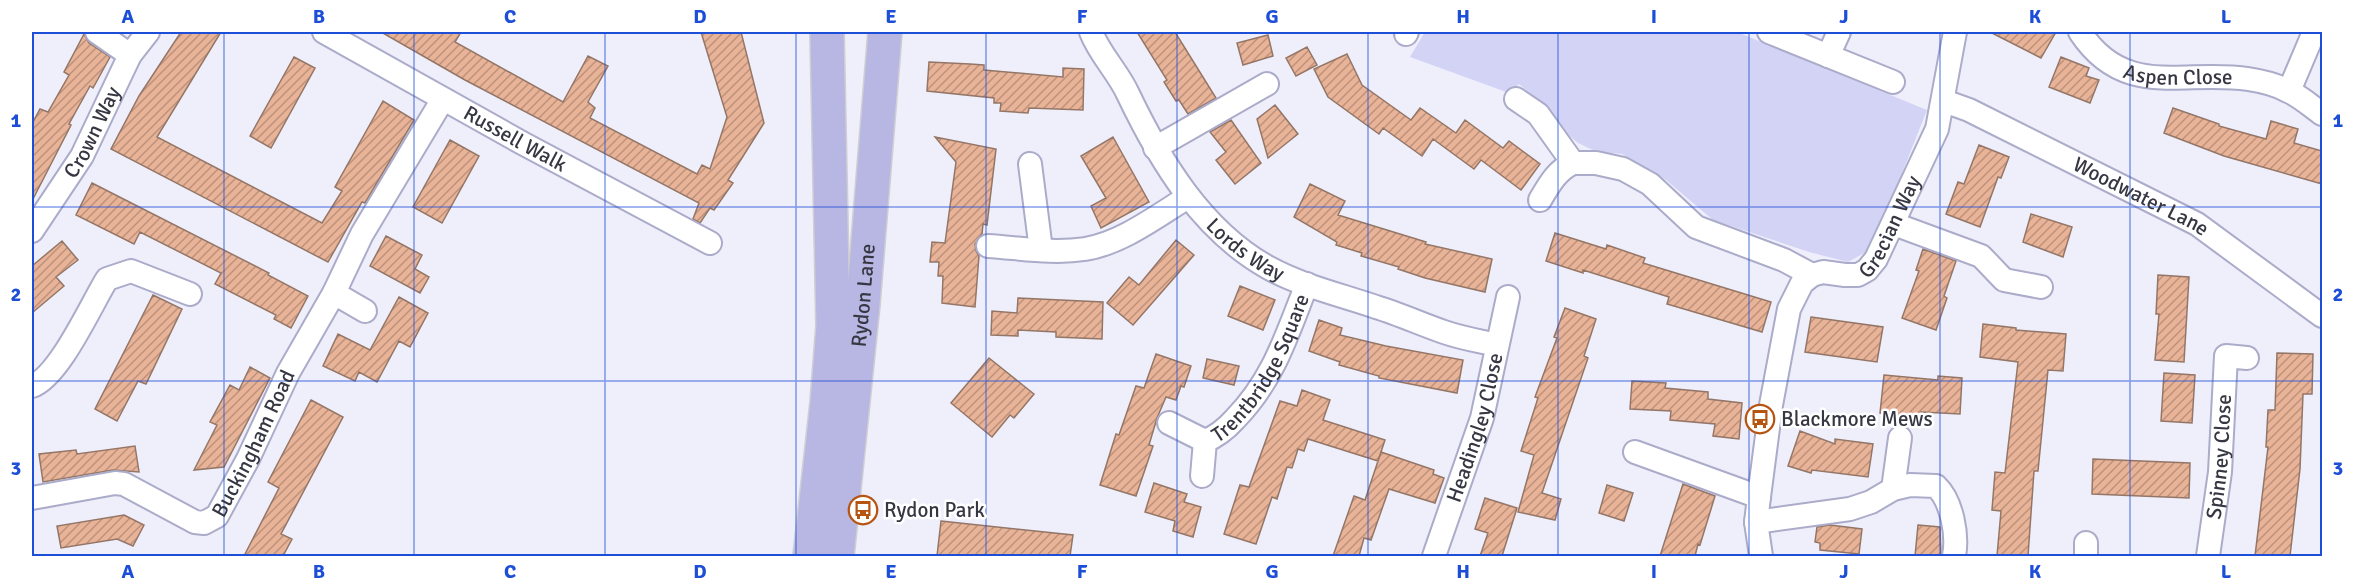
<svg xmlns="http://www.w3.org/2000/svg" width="2354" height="588" viewBox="0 0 2354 588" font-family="Signika,sans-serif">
<defs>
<pattern id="building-hatch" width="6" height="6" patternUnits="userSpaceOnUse" patternTransform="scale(1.5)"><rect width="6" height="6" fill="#e8b397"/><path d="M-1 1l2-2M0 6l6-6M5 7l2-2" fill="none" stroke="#bd927d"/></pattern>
</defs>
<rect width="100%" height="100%" fill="#efeffc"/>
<!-- green -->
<path fill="#d3d3f6" d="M1425,32H1737L1927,110L1889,206L1868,251L1848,262L1809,252L1713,220L1666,180L1622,154L1597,152L1578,143L1562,130L1550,109L1519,84L1509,93L1410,57Z"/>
<!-- building -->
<path fill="url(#building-hatch)" stroke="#947667" stroke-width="1.5" d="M181,32H221L157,137L322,223L342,191L335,187L383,101L414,120L365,203L362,202L328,262L111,149L139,96Z
M381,32H461L455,42L563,102L588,56L608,66L588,102L595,108L590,118L697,174L702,165L710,169L727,117L701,32H741L764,123L728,180L733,183L714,210L710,208L700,223L693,219L699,203L465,80Z
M1137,32H1175L1216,98L1188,114L1179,100L1176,101L1164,82L1167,80Z
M1990,32H2056L2041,58Z
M84,34L89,43L110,57L93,88L90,86L69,124L71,125L32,201V124L40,109L48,112L69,75L64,72Z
M1268,35L1273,56L1243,65L1237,43Z
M1307,47L1317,65L1296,76L1286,58Z
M1347,54L1362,85L1411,120L1420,108L1456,133L1465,120L1503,148L1509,141L1540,164L1521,190L1481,160L1474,169L1433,139L1422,156L1383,128L1379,134L1328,97L1314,69Z
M294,57L315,68L271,148L250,136Z
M2061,57L2089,68L2086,76L2099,80L2090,103L2049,87Z
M929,62L970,64L984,65V70L1063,77V68L1084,69L1083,110L1029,108L1028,113L1000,111L1001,103H994V98L927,91Z
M1275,105L1298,134L1268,158L1257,119Z
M2173,108L2219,124V126L2266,139L2271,121L2298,129L2294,143L2322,151V184L2224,156L2164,133Z
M1231,120L1261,163L1235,184L1216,160L1226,152L1210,132Z
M935,137L996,149L987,225L983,224L982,234L975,244L976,251L979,256L975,307L942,303L943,276H938L939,262H930L932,242L945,243L956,162Z
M1113,137L1149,202L1101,228L1091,206L1106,198L1081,156Z
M450,140L479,156L442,223L413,207Z
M1979,145L2009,157L2001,178L1998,177L1980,227L1946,214L1958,182L1964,184Z
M92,183L269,273L268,275L308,296L291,328L274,319L276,315L215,284L221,273L140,232L134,244L76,215Z
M1310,184L1345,201L1338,215L1426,242L1425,244L1492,259L1485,292L1425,278L1398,269L1399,267L1361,256L1362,253L1336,245L1337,242L1294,217Z
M2031,214L2072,227L2063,257L2023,242Z
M1555,233L1606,249L1607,245L1645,258L1643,263L1771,302L1762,332L1667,304L1669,297L1583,270V273L1546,261Z
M386,236L422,255L415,269L429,277L420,293L370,266Z
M1176,240L1194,255L1133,325L1107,303L1129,277L1139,285Z
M62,241L78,260L56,277L64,286L32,313V266Z
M1923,249L1956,261L1944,296L1947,298L1936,330L1902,318L1919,271L1916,270Z
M2158,275L2189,277L2184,362L2155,360L2159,314H2156Z
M1240,286L1275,300L1263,330L1228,316Z
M153,295L182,309L146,384L138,381L117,421L95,409Z
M399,297L428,313L410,347L399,341L377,382L359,372L355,381L323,366L338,334L370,350Z
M1018,298L1103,302L1102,339L1056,337V332L1018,330V336L991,335L992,311L1017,313Z
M1565,308L1596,319L1584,356L1588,358L1542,493L1561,499L1555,520L1518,512L1534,455L1521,451L1538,398L1535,397L1557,338L1554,337Z
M1811,317L1883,327L1877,362L1805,352Z
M1319,320L1342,328L1340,335L1386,346L1463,360L1457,393L1379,378V376L1339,365L1340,362L1309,351Z
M1983,324L2016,328V330L2066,334L2063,371L2048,370L2038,471H2034L2028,556H1997L2001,511L1992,510L1995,472L2005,473L2018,362L1980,357Z
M2277,353L2313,354L2312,394H2303L2300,469L2290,556H2255L2268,447H2266L2268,410H2275Z
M1156,354L1191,366L1184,387L1181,386L1176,400L1166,397L1157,418L1149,445L1153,446L1136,496L1100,485L1116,434L1119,435L1136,386L1144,388Z
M989,358L1034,394L1014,418L1010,415L992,437L951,403Z
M1207,359L1239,366L1234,385L1203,378Z
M250,367L270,378L224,467L194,470L217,425L210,422L230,385L239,390Z
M2164,373L2195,375L2192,423L2161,421Z
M1884,375L1938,380V376L1962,378L1960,414L1921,412L1920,418L1880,413Z
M1632,381L1666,383L1665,388L1708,392V399L1742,403L1739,439L1713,436L1715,424L1670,420L1671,411L1630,409Z
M1302,390L1330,400L1323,420L1385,440L1378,461L1308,439L1304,451L1298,449L1292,468L1287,467L1277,499L1272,497L1256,544L1224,534L1240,485L1249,487L1280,401L1297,406Z
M311,400L343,417L281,534L292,539L283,556H244L279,488L268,482Z
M1800,431L1835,444V439L1873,444L1868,477L1812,470L1811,473L1788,466Z
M135,446L139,472L113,470L43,482L39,454L76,450L77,454Z
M1381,452L1434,470L1433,474L1444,478L1435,503L1389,489L1371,540L1364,538L1359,556H1333L1354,496L1365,500Z
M2093,459L2190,463L2189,498L2092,494Z
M1154,483L1187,494L1184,502L1201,507L1193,537L1173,531L1175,521L1145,512Z
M1683,484L1715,496L1700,545L1698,544L1695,556H1660Z
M1607,485L1633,493L1624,521L1599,513Z
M1485,498L1517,508L1502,556H1480L1488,533L1475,529Z
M124,515L144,525L133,546L117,539L61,548L57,526Z
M941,521L1073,535L1070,556H937Z
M1830,525L1862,529L1859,554L1820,550V543L1815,542L1817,527Z
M1918,525L1940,527L1941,556H1915Z"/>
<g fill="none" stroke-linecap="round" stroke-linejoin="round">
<!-- minor casing -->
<g stroke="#ababca" stroke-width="26">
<g id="minor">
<path d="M97,32L130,55"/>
<path id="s1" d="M324,32L524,144L710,243"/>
<path id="s2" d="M1091,32C1100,55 1118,72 1128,94C1160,161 1202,231 1269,268C1302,286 1341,295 1376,307C1399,314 1421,324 1444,332C1461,338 1479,341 1497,345"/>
<path d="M1769,32L1893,82"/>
<path id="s3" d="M2080,32C2125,100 2184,69 2248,79C2261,81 2277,85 2288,91C2300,96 2312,107 2322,114"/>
<path d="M1406,34L1407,32"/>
<path d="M1828,56L1839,32"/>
<path d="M2289,91L2314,32"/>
<path d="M1516,99L1538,114L1573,163H1596L1623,169L1650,184L1696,227L1784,260L1812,275"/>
<path id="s4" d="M1944,101L1969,110L2197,224L2322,316"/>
<path d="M1155,148L1267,84"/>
<path d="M1030,164L1041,250"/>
<path d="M1540,200C1549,185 1557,170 1573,163"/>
<path d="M1894,224L1981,256L2004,280L2041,287"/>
<path id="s5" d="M32,231L82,156L130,55L148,32"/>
<path d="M988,246C1020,248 1053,254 1085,249C1122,243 1157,216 1188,197"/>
<path d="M334,293L365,311"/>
<path d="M32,386C59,377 91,305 107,279L131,271L190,294"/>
<path d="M1169,423L1205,441"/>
<path d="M1635,452L1759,497"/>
<path id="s6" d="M1202,476L1205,441C1218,436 1226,429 1235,419C1274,379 1287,334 1307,284"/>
<path d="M1893,489L1900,438"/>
<path id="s7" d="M32,498L115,483L124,484L195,522L204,523L217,516L248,459L288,373L334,293L362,234L443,99"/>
<path d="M1756,522L1850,509L1871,502L1893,489L1910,485L1936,486C1952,501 1958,535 1954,556"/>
<path id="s8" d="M1434,556L1482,418L1508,297"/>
<path id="s9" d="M1761,556L1756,522L1759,497L1771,405L1789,309L1802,283L1812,275L1823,272L1845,275H1858L1867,270L1876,259L1937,129L1955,32"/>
<path d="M2086,556V543"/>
<path id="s10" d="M2208,556L2220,472L2226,356L2247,358"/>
</g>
</g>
<!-- primary casing -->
<g stroke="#cfcfd2" stroke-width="36">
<g id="primary">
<path d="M810,556L827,403L833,326L827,32"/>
<path id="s11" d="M837,556L863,304L885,32"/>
</g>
</g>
<!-- minor -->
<use href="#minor" stroke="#fff" stroke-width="22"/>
<!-- primary -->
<use href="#primary" stroke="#b8b6e3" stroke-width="33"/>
</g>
<!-- grid -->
<path fill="none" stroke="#1d4ed8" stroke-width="1.5" stroke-opacity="0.55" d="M224,32V556M414,32V556M605,32V556M796,32V556M986,32V556M1177,32V556M1368,32V556M1558,32V556M1749,32V556M1940,32V556M2130,32V556M32,207H2322M32,381H2322"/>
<!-- icons -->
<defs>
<g id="bus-ring" transform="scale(1.5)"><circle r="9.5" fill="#fff" stroke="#b65512" stroke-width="1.5"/><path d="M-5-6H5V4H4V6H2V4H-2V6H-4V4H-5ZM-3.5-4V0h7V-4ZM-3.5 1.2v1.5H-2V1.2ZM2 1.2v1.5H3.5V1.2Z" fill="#b65512"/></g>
</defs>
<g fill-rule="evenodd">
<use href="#bus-ring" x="1760" y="419"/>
<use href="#bus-ring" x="863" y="510"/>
</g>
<g text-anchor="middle" stroke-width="5" stroke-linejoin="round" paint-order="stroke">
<!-- street labels -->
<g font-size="21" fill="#373743" stroke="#fff">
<text dy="7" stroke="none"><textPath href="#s3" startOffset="114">Aspen Close</textPath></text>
<text dy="7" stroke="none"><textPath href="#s5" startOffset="116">Crown Way</textPath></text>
<text dy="7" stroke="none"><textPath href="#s1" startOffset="219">Russell Walk</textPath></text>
<text dy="7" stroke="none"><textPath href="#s4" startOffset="219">Woodwater Lane</textPath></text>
<text dy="7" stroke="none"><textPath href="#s9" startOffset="398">Grecian Way</textPath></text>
<text dy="7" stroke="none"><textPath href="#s2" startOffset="270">Lords Way</textPath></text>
<text dy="7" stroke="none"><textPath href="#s11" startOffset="262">Rydon Lane</textPath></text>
<text dy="7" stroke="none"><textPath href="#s6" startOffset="130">Trentbridge Square</textPath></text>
<text dy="7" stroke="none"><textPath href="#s8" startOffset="135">Headingley Close</textPath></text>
<text dy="7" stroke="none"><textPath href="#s7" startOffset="279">Buckingham Road</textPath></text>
<text dy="7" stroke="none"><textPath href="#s10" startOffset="100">Spinney Close</textPath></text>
</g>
<!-- poi labels -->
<g font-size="21" fill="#373743" stroke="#fff" text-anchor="start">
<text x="1781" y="426">Blackmore Mews</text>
<text x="884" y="517">Rydon Park</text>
</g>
</g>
<!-- border -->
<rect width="2354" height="588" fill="none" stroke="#ffffff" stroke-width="66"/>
<rect x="33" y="33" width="2288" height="522" fill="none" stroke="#1d4ed8" stroke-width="2"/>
<g font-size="20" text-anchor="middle" font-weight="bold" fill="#1d4ed8">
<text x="128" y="23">A</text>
<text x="319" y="23">B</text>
<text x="510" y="23">C</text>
<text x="700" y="23">D</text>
<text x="891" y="23">E</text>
<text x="1082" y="23">F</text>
<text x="1272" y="23">G</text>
<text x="1463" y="23">H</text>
<text x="1654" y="23">I</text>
<text x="1844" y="23">J</text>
<text x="2035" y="23">K</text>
<text x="2226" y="23">L</text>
<text x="16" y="127">1</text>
<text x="2338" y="127">1</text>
<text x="16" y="301">2</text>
<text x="2338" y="301">2</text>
<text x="16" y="475">3</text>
<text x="2338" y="475">3</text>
<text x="128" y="578">A</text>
<text x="319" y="578">B</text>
<text x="510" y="578">C</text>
<text x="700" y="578">D</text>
<text x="891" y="578">E</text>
<text x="1082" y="578">F</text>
<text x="1272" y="578">G</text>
<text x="1463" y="578">H</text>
<text x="1654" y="578">I</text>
<text x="1844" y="578">J</text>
<text x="2035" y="578">K</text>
<text x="2226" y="578">L</text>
</g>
</svg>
